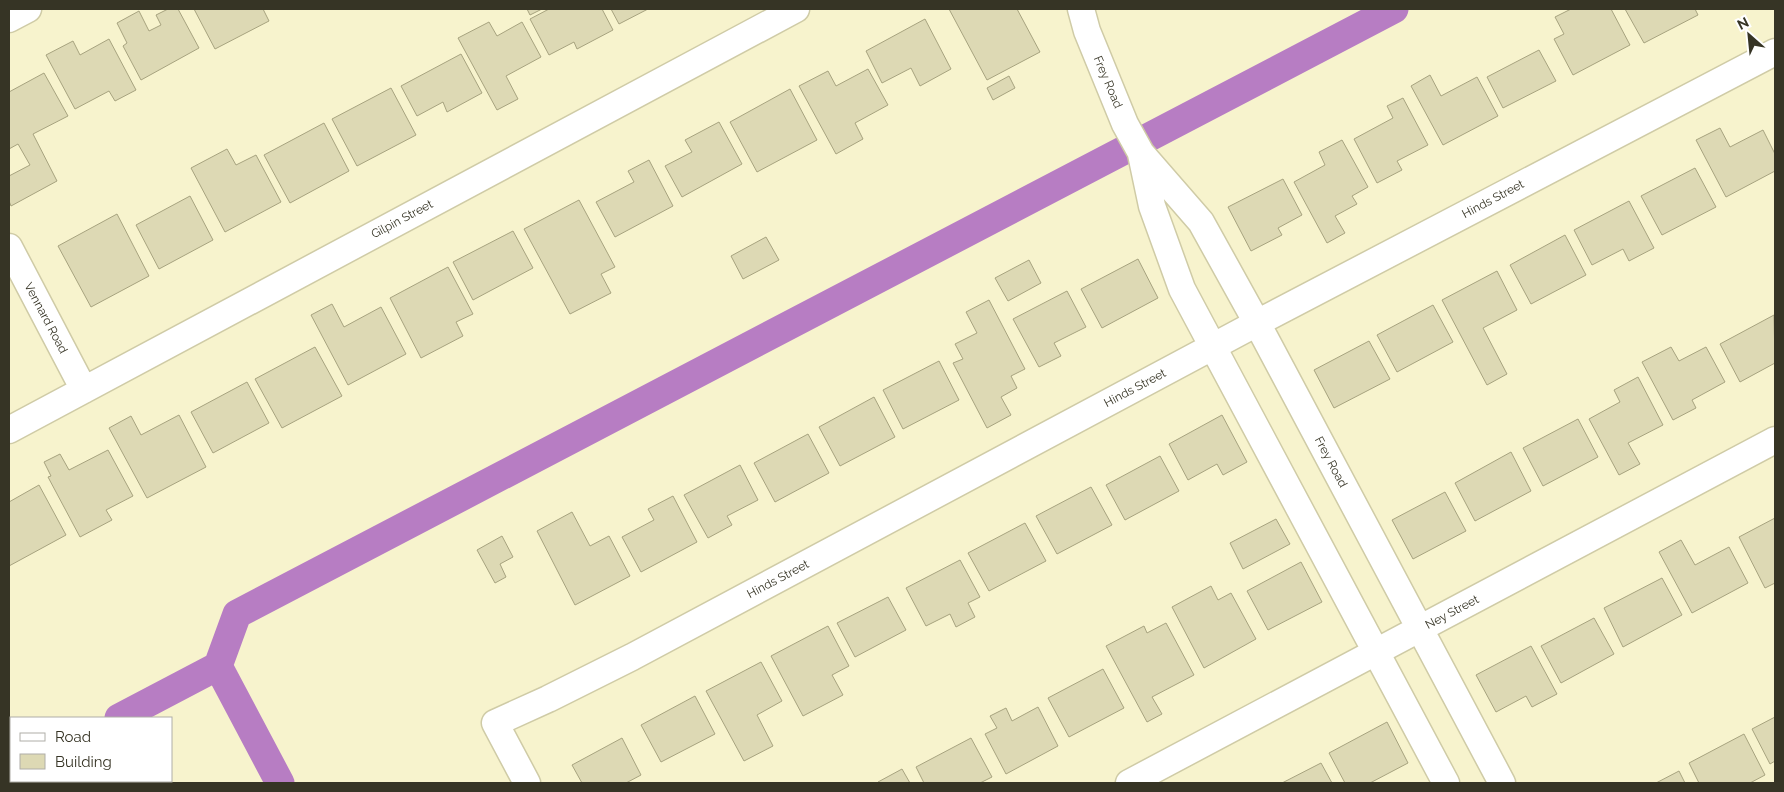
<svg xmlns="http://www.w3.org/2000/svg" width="1784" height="792" viewBox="0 0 1784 792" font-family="Raleway,sans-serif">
<rect width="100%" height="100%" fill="#f7f3cd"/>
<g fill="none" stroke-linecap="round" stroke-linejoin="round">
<!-- canal -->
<path stroke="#b77dc3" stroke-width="29" d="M218,666L280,783
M119,718L218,666L237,614L1394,9
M9,777L11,775"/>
</g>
<!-- building -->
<path fill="#ddd9b4" stroke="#a7a37f" d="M168,9H178L199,48L141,80L123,46L127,43L117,23L139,11L149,31L161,25L156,15Z
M194,9H263L269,21L215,49Z
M527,9H542L530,15Z
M549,9H602L613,30L577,49L574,42L549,55L530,19Z
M611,9H648L619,24Z
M949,9H1017L1040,52L987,80Z
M1571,9H1611L1630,45L1573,75L1554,39L1564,34L1555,17Z
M1625,9H1695L1698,15L1644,43Z
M925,19L951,69L920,86L911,68L882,83L866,51Z
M489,22L497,36L522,22L541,57L506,76L518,99L497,110L458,38Z
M109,39L136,90L115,101L109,91L75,109L46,55L73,41L80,55Z
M1539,50L1556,81L1503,108L1487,77Z
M461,54L482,93L447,112L443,102L417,116L401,86Z
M868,69L888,105L855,123L863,139L836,154L799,86L828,71L836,86Z
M44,73L68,116L33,134L57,181L11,206L9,201V176L30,165L18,144L9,149V92Z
M1430,75L1441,96L1477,77L1498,116L1443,145L1411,86Z
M1009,76L1015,88L993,100L987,88Z
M391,88L416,135L357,166L332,119Z
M790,89L817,140L757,172L730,122Z
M1403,98L1428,145L1397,161L1402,170L1377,183L1354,139L1393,118L1387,106Z
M719,122L742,164L682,197L665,166L692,152L685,140Z
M324,123L349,171L290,203L264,155Z
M1720,128L1730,147L1763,130L1775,154V171L1726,197L1696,140Z
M1342,140L1368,187L1352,196L1357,204L1335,216L1345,233L1327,243L1294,182L1325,165L1319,152Z
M227,149L236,165L256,155L281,202L225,232L191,168Z
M649,160L673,206L615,237L596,202L634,182L628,171Z
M1695,168L1716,207L1662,235L1641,196Z
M1283,179L1302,215L1278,228L1282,235L1251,251L1228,207Z
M190,196L213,240L159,269L136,225Z
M579,200L615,267L601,274L611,293L570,314L524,229Z
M1629,201L1654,248L1629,261L1623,249L1592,265L1574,230Z
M117,214L149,276L91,307L58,246Z
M513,231L533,268L473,300L453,262Z
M1565,235L1586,275L1531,304L1510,265Z
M766,237L779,260L743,279L731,256Z
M1138,259L1158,298L1102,328L1081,289Z
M1029,260L1041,283L1008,301L995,278Z
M448,267L473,314L456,322L463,336L421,358L390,298Z
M1497,271L1517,310L1483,328L1507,374L1487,385L1442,300Z
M1067,291L1086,327L1054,343L1061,356L1039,367L1013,319Z
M989,300L1025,369L1011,376L1017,388L1001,397L1011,415L987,428L953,363L963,359L955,344L977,333L966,312Z
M332,304L344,327L381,307L406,354L348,385L311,315Z
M1433,305L1453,342L1397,372L1377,335Z
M1774,315L1775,363L1740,382L1720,344Z
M1369,341L1390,379L1334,408L1314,370Z
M315,347L342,396L282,428L255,379Z
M1671,347L1679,361L1706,347L1725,382L1692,400L1696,408L1673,420L1642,362Z
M939,361L959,400L903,429L883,390Z
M1638,377L1663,425L1628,443L1640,464L1619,475L1589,419L1620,402L1614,390Z
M247,382L269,423L213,453L191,412Z
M874,397L895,437L840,466L819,427Z
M179,415L206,467L147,498L109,428L131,416L141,435Z
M1222,415L1247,462L1223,475L1217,464L1188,480L1169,444Z
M1578,419L1598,457L1543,486L1523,448Z
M808,434L829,473L775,502L754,463Z
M108,450L133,496L106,510L112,520L80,537L48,477L51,476L44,462L60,454L69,470Z
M1511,452L1531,491L1475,521L1455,483Z
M1160,456L1179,491L1125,520L1106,485Z
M740,465L758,500L727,516L732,525L708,538L684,495Z
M39,485L66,535L9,566V502Z
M1091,487L1112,525L1057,554L1036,516Z
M1445,492L1466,531L1413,559L1392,520Z
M673,496L697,542L641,572L622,537L654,520L648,509Z
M572,512L590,546L609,536L630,576L575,605L537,531Z
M1775,518V583L1765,588L1739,537Z
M1276,519L1290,544L1243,569L1230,543Z
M1025,523L1046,561L989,591L968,553Z
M502,536L513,557L500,564L506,577L495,583L477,550Z
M1681,540L1695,565L1729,547L1748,583L1692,613L1659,552Z
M960,560L980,597L968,603L975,617L956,627L950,614L926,626L906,588Z
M1301,562L1322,602L1268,630L1247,591Z
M1662,578L1682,615L1623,647L1604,608Z
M1211,586L1218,600L1231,593L1256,639L1204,668L1172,607Z
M888,597L906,630L855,657L837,623Z
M1594,618L1614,654L1561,683L1541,646Z
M1166,623L1194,675L1152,697L1162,714L1147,722L1106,646L1144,626L1147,633Z
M828,626L849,666L832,675L843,695L803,716L771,656Z
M1531,646L1557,694L1532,707L1526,696L1496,712L1476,675Z
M761,662L782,701L757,715L773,746L744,761L706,691Z
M1103,669L1124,708L1069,737L1048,698Z
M695,696L715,734L661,762L641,725Z
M1038,707L1058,746L1006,774L985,734L997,728L990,716L1006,708L1012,721Z
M1775,717V761L1770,764L1752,729Z
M1387,722L1408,763L1370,783H1345L1329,753Z
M1744,734L1765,775L1750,783H1699L1689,763Z
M622,738L641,775L626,783H582L572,765Z
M971,738L992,777L980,783H924L916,767Z
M1321,763L1332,783H1282Z
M902,769L910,783H878V782Z
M1679,771L1685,783H1656Z"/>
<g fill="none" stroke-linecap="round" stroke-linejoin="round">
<!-- minor casing -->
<g stroke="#cfcba6" stroke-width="29">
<path id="minor" d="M1081,9L1087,31L1125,124L1141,153L1201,222L1257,323L1502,783
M9,19L28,9
M1141,154L1152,206L1182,289L1446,783
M9,247L84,390
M9,430L796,9
M527,783L495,723L548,699L632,657L1257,323L1775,52
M1129,783L1775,440"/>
</g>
<!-- minor -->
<use href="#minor" stroke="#fff" stroke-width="26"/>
</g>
<g text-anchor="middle" stroke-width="4" stroke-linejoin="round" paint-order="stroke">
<!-- street labels -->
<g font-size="12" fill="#363425" stroke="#fff">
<text transform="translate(1108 82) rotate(67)" y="4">Frey Road</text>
<text transform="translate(1493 199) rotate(-28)" y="4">Hinds Street</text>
<text transform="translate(402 219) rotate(-28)" y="4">Gilpin Street</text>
<text transform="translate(46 318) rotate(62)" y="4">Vennard Road</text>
<text transform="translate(1135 388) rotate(-28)" y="4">Hinds Street</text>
<text transform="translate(1331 462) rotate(62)" y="4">Frey Road</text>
<text transform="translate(778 579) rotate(-28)" y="4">Hinds Street</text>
<text transform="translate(1452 612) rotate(-28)" y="4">Ney Street</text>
</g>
</g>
<!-- border -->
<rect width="1784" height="792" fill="none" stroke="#363425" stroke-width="20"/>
<!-- legend -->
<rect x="10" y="717" width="162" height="65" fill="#ffffff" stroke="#afaea8"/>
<rect x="20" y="733" width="25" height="8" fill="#ffffff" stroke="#afaea8"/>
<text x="55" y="742" font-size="15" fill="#363425">Road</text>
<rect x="20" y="754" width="25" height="15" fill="#ddd9b4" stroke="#afaea8"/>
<text x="55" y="767" font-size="15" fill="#363425">Building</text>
<!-- north arrow -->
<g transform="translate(1749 35) rotate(333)" stroke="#ffffff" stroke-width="4" paint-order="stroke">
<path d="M0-4L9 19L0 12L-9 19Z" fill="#363425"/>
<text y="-8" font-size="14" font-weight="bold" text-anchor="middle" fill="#363425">N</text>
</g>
</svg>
